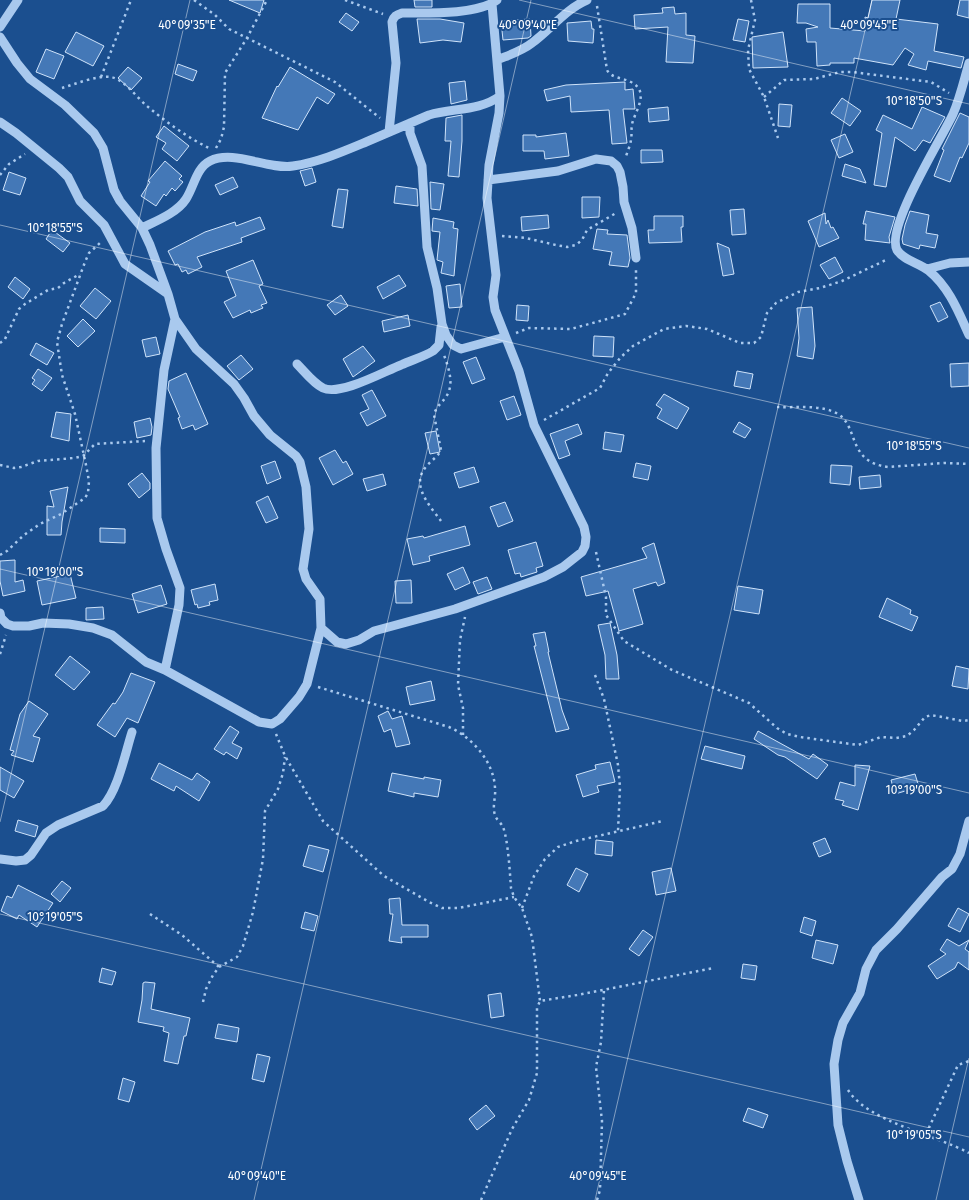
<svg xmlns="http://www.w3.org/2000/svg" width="969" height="1200" viewBox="0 0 969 1200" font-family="'Fira Sans',sans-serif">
<rect width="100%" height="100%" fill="#1b4f8f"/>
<!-- building -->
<path fill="#4478b7" stroke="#cfe3fa" d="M229,0H264L260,13Z
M414,0H432V7H415Z
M872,0H900L896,19L938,24L934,51L964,57L961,68L928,61L926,70L908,65L914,54L905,48L893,65L854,58V63H830V65L817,66L816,42H807L806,29L818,27L806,23H797L798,4H830V28L865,31V17L868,18Z
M960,0H969V18L957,15Z
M674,7L675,14L686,13V35L695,36L693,63L666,62L668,27L635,29L634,15L663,13L662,8Z
M346,13L359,22L352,31L339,22Z
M417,19H440L464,23L461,42L443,40L420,43Z
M530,19L531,36L528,38L503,40L501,21Z
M738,19L749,21L745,42L733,40Z
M591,21L592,29H594L593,43L568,41L567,23Z
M76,32L104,46L93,66L65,52Z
M783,32L788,67L753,68L752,37Z
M46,49L64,56L54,79L36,72Z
M178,64L197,71L193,81L175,74Z
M128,67L142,78L131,90L118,78Z
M290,67L335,94L328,104L317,97L298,130L262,118L277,86L278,87Z
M465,81L467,100L451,104L449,83Z
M625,82V90L633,89L635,109H623L627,143L612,144L609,110L571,112L570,96L547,101L544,90L566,85Z
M842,98L861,111L850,126L831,113Z
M779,104L792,105L790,127L778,126Z
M668,107L669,120L649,122L648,109Z
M922,107L945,117L930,143L923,140L915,151L895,137L886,187L874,185L882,133L876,130L883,115L912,129Z
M960,113L969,117V143L962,158L960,157L950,182L934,176L944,150L942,149Z
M462,115V141L459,177L448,176L451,141H445L446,118Z
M164,126L189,146L177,161L162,149L166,143L156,137Z
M566,133L569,156L545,159L544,151H523V135H536V137Z
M845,134L853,152L839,158L831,140Z
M641,150H662L663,162L641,163Z
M165,161L182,176L179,179L183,182L175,191L172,188L166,196L164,194L156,206L141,196L150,182L148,181Z
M845,164L860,169L866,183L842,176Z
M312,168L316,182L305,186L300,171Z
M9,172L26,178L20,195L3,190Z
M233,177L238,187L220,195L215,185Z
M430,182L444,184L440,210L431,209Z
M396,186L417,189L418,206L394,203Z
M338,189L348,190L343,228L332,226Z
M582,197H600L599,217L582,218Z
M744,209L746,234L732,235L730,210Z
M866,211L895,217L889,237L890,243L865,240L866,224H863Z
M910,211L929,215L926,233L938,235L935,248L920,245L919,249L903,244L902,239L905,225Z
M825,213L826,224L828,220L831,228L833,227L839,238L819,247L808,221Z
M548,215L549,228L522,231L521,217Z
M654,216H683V227H681L682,242L649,243L648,230H654Z
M260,217L265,229L241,238L242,242L197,257L202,267L188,274L186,270L182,272L178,264L175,265L168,251L205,232L235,222L236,226Z
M433,218L454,222L453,228L458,229L454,276L441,273L443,262L437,260L440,232L432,231Z
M597,229L608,230L607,234L627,235L630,258L628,267L609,265L612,252L593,249Z
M52,230L70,243L63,252L46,239Z
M717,243L729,248L734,274L723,276Z
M835,257L843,272L829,279L820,265Z
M253,260L263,284L259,286L267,303L261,305L263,308L251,313L250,310L233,318L224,302L236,296L226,271Z
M399,275L406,286L383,299L377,287Z
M15,277L30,289L23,299L8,287Z
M460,284L462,307L449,308L446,286Z
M95,288L111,301L96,319L80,306Z
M341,295L348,306L335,315L327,305Z
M940,302L948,317L938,322L930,306Z
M517,305L529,306L528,321L516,320Z
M812,307L815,346L813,359L797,356L799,338L797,308Z
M408,315L410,326L384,332L382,321Z
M83,319L95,331L78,347L67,336Z
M594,336L614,337L613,357L593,356Z
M156,337L160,354L146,357L142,340Z
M36,343L54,353L47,365L30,355Z
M363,346L375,361L353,377L343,359Z
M241,355L253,369L239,380L227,366Z
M476,357L485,379L472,384L463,362Z
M969,363V386L951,387L950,364Z
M38,369L52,378L42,391L32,384L35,380L32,378Z
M737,371L753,374L750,389L734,386Z
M186,373L208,424L195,430L193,425L182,429L178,418L180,417L168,389L169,381Z
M372,390L386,416L367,426L360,413L369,409L362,395Z
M664,394L689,408L677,429L657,418L662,409L656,405Z
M514,396L521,415L507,420L500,401Z
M56,412L71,414L69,441L51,437Z
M150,418L152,427L151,435L137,438L134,422Z
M739,422L751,429L745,438L733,432Z
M578,424L582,434L565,441L570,455L559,459L550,434Z
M436,431L440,452L430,454L425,433Z
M605,432L624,435L621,452L603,449Z
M335,450L343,463L346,461L353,474L333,485L319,458Z
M275,461L281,478L267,484L261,466Z
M636,463L651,466L648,480L633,477Z
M831,465L852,466L850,485L830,483Z
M474,467L479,482L459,488L454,473Z
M142,473L150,483V489L139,498L128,484Z
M383,474L386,485L367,491L363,479Z
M880,475L881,487L860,489L859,477Z
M68,487L62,522L61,535H47V506L54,507L50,491Z
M268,496L278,518L266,523L256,502Z
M505,502L513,521L498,527L490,507Z
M465,526L470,545L429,556L430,561L413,565L407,539L423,536L424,538Z
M100,528L125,529V543L100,542Z
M536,542L543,566L536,568L537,572L521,577L520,573L515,574L508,550Z
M654,543L665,583L658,586L656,582L633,589L643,624L619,631L608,591L586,596L581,577L647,558L642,548Z
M15,560V582L23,580L25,591L3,596L0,581V561Z
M463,567L470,583L455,590L447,574Z
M70,574L76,598L42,605L37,581Z
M487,577L492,589L478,594L473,582Z
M411,580L412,603H396L395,581Z
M215,584L218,600L209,602L210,605L198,608L197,604L195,605L191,590Z
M161,585L167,604L138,613L132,594Z
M738,586L763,590L759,614L734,610Z
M887,598L911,610L910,614L918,617L912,631L879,617Z
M103,607L104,619L86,620V608Z
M610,623L617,655L619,679H606L605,655L598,625Z
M545,632L549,652H548L562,710L569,729L556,732L534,646H536L533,634Z
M70,656L90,672L74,690L55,675Z
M956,666L969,669L968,689L952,686Z
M131,673L155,682L138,723L127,718L115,737L97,725L113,703L115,704L123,692Z
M431,681L435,700L410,705L406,687Z
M29,701L48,714L33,736L40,738L33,762L11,755L14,751L10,750L20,714Z
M388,711L392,719L402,716L410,744L396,747L391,729L384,732L378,716Z
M230,726L239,732L232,743L242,748L237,759L226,752L224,755L214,749Z
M758,731L809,759L813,754L828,765L817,779L785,757L778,755L754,739Z
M705,746L745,756L742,769L701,759Z
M610,762L615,782L597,786L599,792L583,797L576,775L596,769L595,765Z
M159,763L192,780L197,773L210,782L199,801L176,786L174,791L151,779Z
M855,765L870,766L858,810L842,805L844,801L835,799L840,782L855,786Z
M0,767L24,781L14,798L0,790Z
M392,773L424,779V777L441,780L438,797L414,793V797L388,791Z
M915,774L919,787L895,794L891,780Z
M18,820L38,826L35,837L15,831Z
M825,838L831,852L819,857L813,843Z
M596,840L613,842L612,856L595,854Z
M309,845L329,850L323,872L303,866Z
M576,868L588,874L579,892L567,885Z
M671,868L676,891L656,895L652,872Z
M62,881L71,888L60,902L51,894Z
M18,885L53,903L37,927L19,915L17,919L1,911L7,896L12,898Z
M400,898L402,925H428V937H401L402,943L389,941L393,914H390L389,899Z
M958,908L969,914L960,932L948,926Z
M305,912L318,916L314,931L301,928Z
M804,917L816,921L812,936L800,932Z
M643,930L653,937L639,956L629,949Z
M947,939L959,946L969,940L965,949L969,952V970L958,962L955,968L937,979L928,966L946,954L940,950Z
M816,940L838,945L833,964L812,958Z
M743,964L757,966L755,980L741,978Z
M102,968L116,972L112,985L99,982Z
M145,982L155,983L151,1009L190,1018L186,1036H184L178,1064L164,1061L169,1033L163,1031L164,1027L138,1022L142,1000L143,983Z
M501,993L504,1016L491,1018L488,995Z
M218,1024L239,1028L237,1042L215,1038Z
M257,1054L270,1057L264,1082L252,1079Z
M123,1078L135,1082L129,1102L118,1099Z
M486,1105L495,1116L477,1130L469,1119Z
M748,1108L768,1115L763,1128L743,1121Z"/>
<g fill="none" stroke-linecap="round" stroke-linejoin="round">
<!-- path -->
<path stroke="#a9c9ee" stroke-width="2.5" stroke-dasharray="2.5 4" stroke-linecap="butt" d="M194,0L215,15L229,29L335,82L380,118
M345,0L383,14
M751,0L755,20L748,50L749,69L764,97L778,138
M597,6L607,70C611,78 623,78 631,82C650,92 636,109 632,124C631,129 632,135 631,140C630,146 627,153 625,159
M101,77L131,0
M62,88C75,84 98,75 111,77C125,80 136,97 147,106C166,122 188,138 211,149
M764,97L784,80L814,79L840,72H852L931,82L949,93
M216,148L221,139L224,127L225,73L247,38L267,0
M0,175L9,164L25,154
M502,236L526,238L556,245L567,247L576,245L582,240L587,230L616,213
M516,333L529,328L571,329L625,314L636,293V269
M0,343L5,339L19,309L25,304L48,290L58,288L64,283L80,274
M777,407C795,408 821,404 838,414C859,427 847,462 888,467L944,463L969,464
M544,420L600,388L608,373L621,357L633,346L664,329L686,326L707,329L740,343H754L761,337L767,313L776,303L798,292L820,288L842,281L888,259
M0,465L14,468L21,467L38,461L74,458L83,456L95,444L145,441
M441,521C430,506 411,486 425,468C430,461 438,457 441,450L434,415C435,408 441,404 445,398C455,386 449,369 444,355
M596,552L606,597V615L624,641L672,670L749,703L777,728L787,734L800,737L858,745L881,737L896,738L907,736L914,730L925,717L931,715L963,721L969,720
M0,555L7,551L24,535L40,524L61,514L85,498L88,493L89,481L86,465L75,414L62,375L57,342L62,324L85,262L89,253L101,242
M0,654L6,635
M595,675L604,699L618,765L620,787L618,831
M318,687L449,727C472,737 494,762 495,788C496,797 492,806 495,815C496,819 501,823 503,827C508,839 510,874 511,888L514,897L522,908L532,937L540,1001
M276,734L285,756L323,821L384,876L429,902L442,908H458L514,897
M463,735V708L458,685L460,640L465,617
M522,908L534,876L545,859L558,847L576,841L663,821
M150,914L182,935L219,967
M203,1002L206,989L213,975L219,967L237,957L243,946L253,912L263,859L265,811L278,789L283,773L285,757
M848,1090C868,1122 936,1135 969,1153
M926,1134L958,1065L969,1061
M481,1200L512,1129L529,1100L537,1073V1008L540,1001L577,995L714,968
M597,1200L600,1190L602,1121L596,1067L601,1042L604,990"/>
<!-- minor -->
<path stroke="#a9c9ee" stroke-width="9" d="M0,27L18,0
M0,37L17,63L30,79L65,105L94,133L103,148L114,190L120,201L142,228L150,245L168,294L175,319L196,349L234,384L244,398L254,416L270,435L296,456L300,462L306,487L309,529L303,569L306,579L320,599L321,628L307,684L299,697L280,719L272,724L259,722L165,670L146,662L112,635L93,628L69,624L43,623L29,626H13L7,624L1,618L0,613
M497,60C509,55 522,51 532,43C551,29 566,9 587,0
M969,63C964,80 960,98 953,114C942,138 885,228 897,250C904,261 920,263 929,271C949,287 959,313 969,335
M0,122L16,133L59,168L68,177L80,201L104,225L125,264L168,294
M410,123V133L422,166L427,247L437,288L442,324L446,335L453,345L461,349L505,337
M389,132L396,63L392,22C394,16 396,15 402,13C426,13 478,15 497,0
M488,180L558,171L596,159L611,161L617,166L620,172L623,187L624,202L632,228L636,258
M142,228C156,221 177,213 186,199C194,187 196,168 210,161C234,149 267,170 293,166C319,162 342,152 366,142C387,133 408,124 429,115C453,108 480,111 500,96
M927,269L950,263L969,262
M297,364C305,372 313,383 323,388C340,396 383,372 401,365C412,360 423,357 433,351L439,345L441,327
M321,628L337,642L346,644L359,640L374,631L455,609L544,577L563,567L582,552L585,546L586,537L584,527L534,425L519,371L495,310L493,297L496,275L487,198L489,165L499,113L500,96L492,4
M165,670L179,605L180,588L166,549L157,518L156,448L164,370L175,319
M0,859L16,861L25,860L31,855L46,833L58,825L103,806C118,790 125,754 132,732
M859,1200L847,1161L838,1125L834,1064L838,1040L843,1023L860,993L866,969L876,950L897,929L942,877L952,869L960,854L969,821"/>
</g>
<!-- ticks -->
<path fill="none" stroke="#fff" stroke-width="1" stroke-opacity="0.45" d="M519,0L969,104M0,225L969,448M0,569L969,793M0,822L190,0M0,914L969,1137M254,1200L531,0M595,1200L872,0M936,1200L969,1058"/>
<g font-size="12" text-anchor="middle" fill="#fff" stroke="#1b4f8f" stroke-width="4" stroke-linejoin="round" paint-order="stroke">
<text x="187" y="29">40°09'35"E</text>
<text x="528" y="29">40°09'40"E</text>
<text x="869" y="29">40°09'45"E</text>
<text x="914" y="105">10°18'50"S</text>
<text x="55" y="232">10°18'55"S</text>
<text x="914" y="450">10°18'55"S</text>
<text x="55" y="576">10°19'00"S</text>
<text x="914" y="794">10°19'00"S</text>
<text x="55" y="921">10°19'05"S</text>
<text x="914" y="1139">10°19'05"S</text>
<text x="257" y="1180">40°09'40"E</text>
<text x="598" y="1180">40°09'45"E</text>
</g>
</svg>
